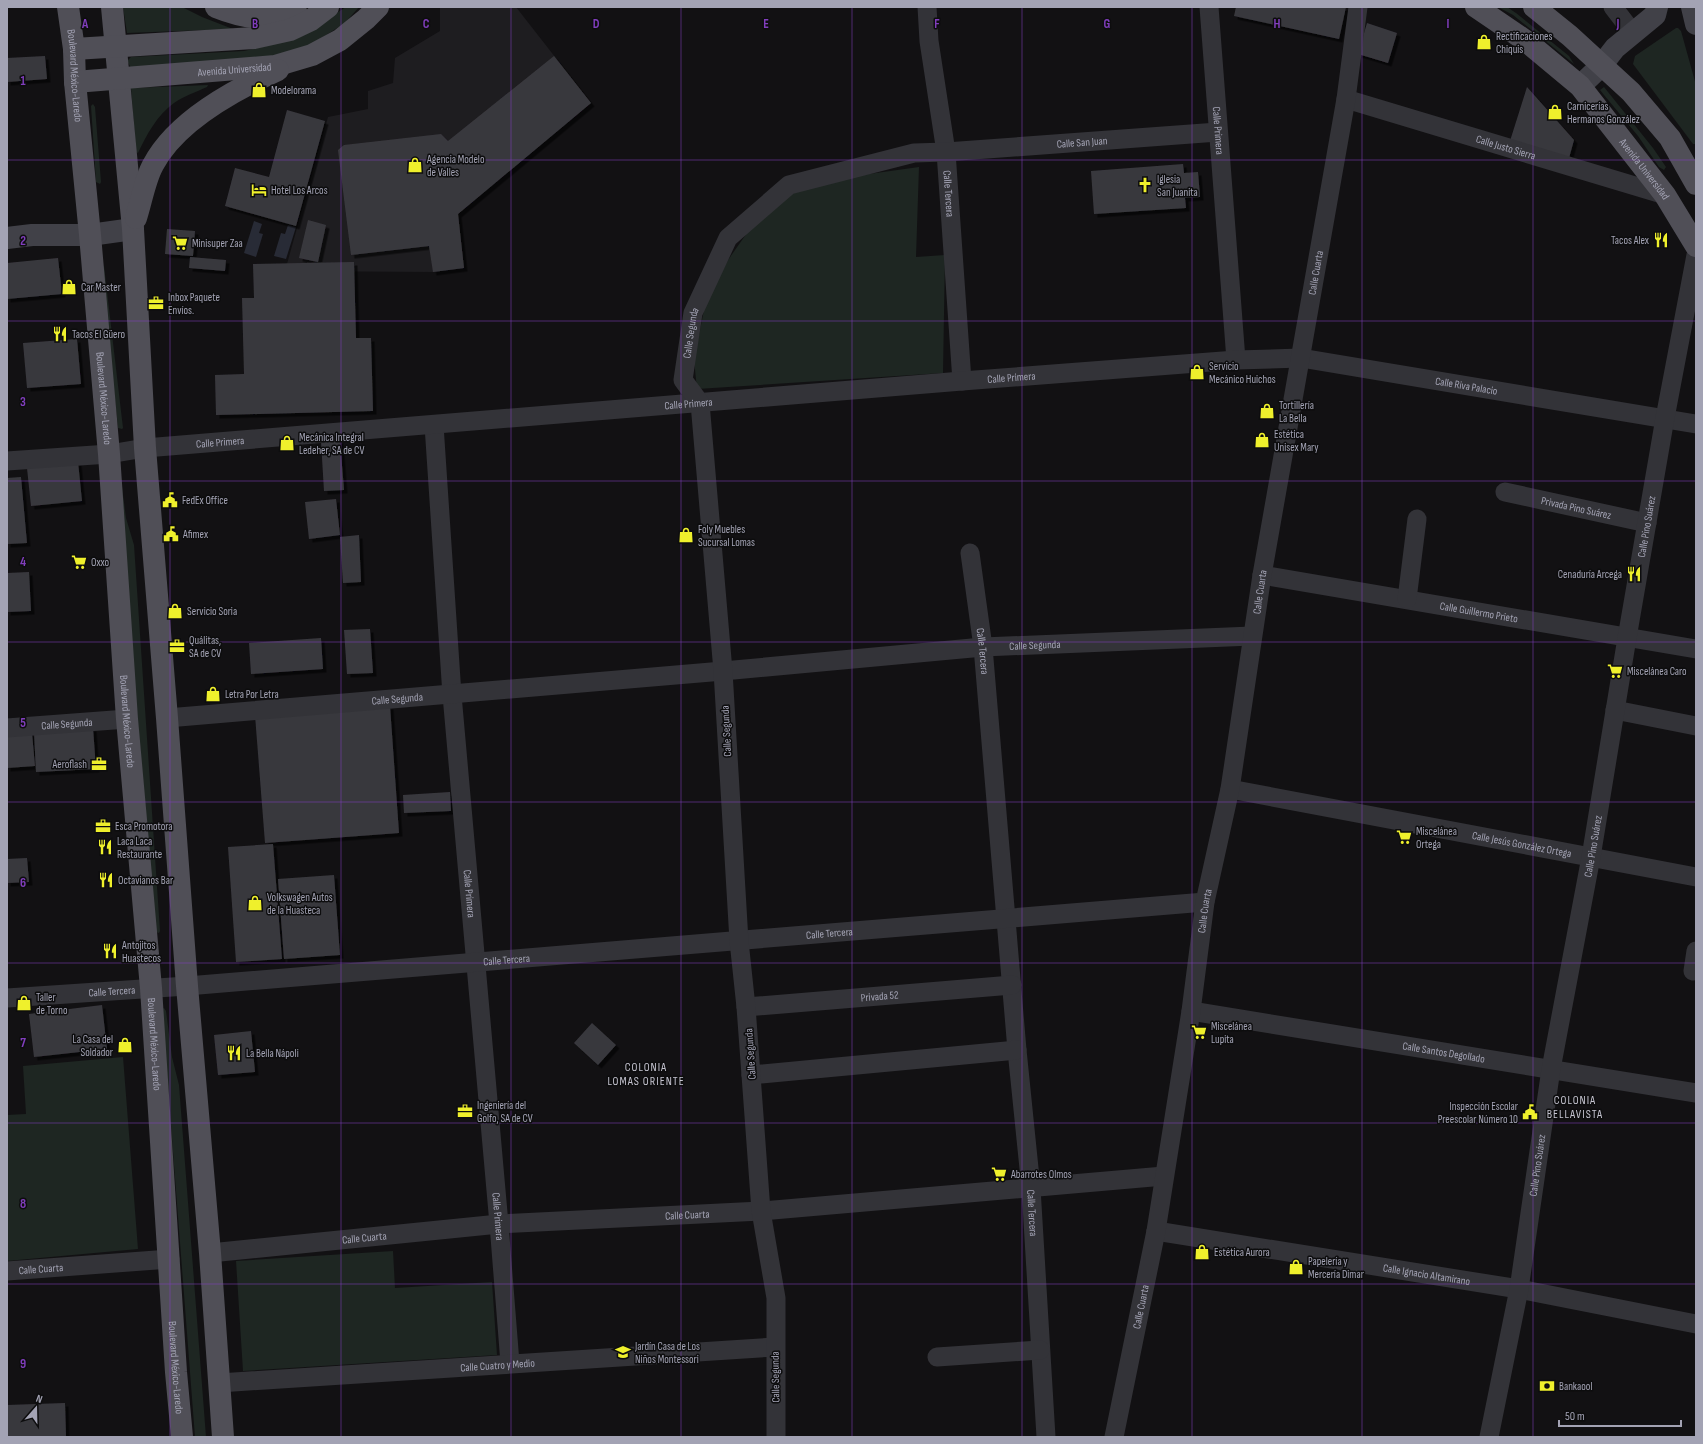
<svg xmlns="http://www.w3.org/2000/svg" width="1703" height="1444" viewBox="0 0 1703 1444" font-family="'Sofia Sans Condensed',sans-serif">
<defs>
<filter id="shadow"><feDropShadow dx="3.5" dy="3.5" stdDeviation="0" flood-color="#0009"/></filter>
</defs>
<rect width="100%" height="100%" fill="#121113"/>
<!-- built -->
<path fill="#1e1d20" d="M440,7H516L591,103L458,214L464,268L433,272L285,271L328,117L368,109V91L393,83L395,58L440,31Z"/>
<!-- green -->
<path fill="#1e2622" d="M123,7H182L202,17L233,29L127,33Z
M346,7H359L345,23L309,46L280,56L131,68L127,61L131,57L244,51L296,39Z
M1498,7H1507L1516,13L1569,56L1574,64L1513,15Z
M1676,28H1678L1681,31L1696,85V144H1693L1633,64L1635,56Z
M208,85L207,87C196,92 184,96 174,103C157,115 146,136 138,153L136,152L131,88Z
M1604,87L1653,148L1666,167L1664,170L1659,167L1638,136L1604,95L1600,90Z
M93,104L95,107L101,182L100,184L96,182L91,106Z
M919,167L916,257L945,255L943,373L697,389L694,360L705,305L728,260L754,223L794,192L840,178Z
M104,266L123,428L122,429L118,428L101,268Z
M116,470L120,471L126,518L134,545L160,931L159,933L156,932Z
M164,1008L166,1011L172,1057L179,1085L206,1437H195L162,1009Z
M123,1057L138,1249L7,1261V1115L26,1114L23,1066Z
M393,1251L395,1288L492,1282L497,1355L243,1371L236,1261Z"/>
<!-- water -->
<path fill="#282b36" d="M254,221L262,224L259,233L263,234L256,257L244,253Z
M288,225L296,227L286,259L274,256L281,233L285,234Z"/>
<!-- building -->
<path fill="#39383e" filter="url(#shadow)" d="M1236,7H1346L1339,39L1234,16Z
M1367,23L1397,33L1388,63L1358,54Z
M45,56L47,79L7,82V58Z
M554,56L591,103L458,214L464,268L433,272L429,246L351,255L338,150L344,145L441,134L448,141Z
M1527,87L1574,140L1569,158L1510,141Z
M287,110L325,121L296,226L225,206L235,168L269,177Z
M1183,164L1184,173L1198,172L1200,197L1185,198L1186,208L1094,214L1091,171Z
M308,220L326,225L318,262L299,258Z
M167,229L195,231L193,256L165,254Z
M190,257L226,260L225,271L189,268Z
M58,258L62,294L7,299V263Z
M354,262L356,338H371L373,411L216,415L215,375L244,374L242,298H254L253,264Z
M77,339L81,384L27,388L23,343Z
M340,440L344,490L324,491L321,441Z
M78,462L82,501L31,506L27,468Z
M21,477L27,543L7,544V478Z
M336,499L340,535L309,539L305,502Z
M359,535L361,582L343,583L340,537Z
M29,572L31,611L7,612V573Z
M370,629L373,673L347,674L344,630Z
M321,638L323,669L251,674L249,643Z
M390,706L399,833L265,843L255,715Z
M93,728L96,769L36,772L34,732Z
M32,733L35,766L7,768V734Z
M450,792L451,811L404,813L403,795Z
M273,844L282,959L236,962L228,847Z
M27,858L29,882L7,883V859Z
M334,875L340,955L284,959L278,879Z
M102,1005L107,1049L34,1057L29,1014Z
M592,1023L616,1045L598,1065L574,1043Z
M251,1031L255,1072L218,1075L214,1035Z
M65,1403L66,1437H7V1405Z"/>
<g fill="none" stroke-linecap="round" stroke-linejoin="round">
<!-- street -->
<g stroke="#333338" stroke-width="19">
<path id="s1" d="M927,7L929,41L946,152L962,381"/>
<path id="s2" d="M1209,7L1236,360"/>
<path d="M1613,7L1633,33"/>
<path id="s3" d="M1346,99L1665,195"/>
<path id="s4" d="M434,425L452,695L499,1224L510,1363"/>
<path id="s5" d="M7,461L109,454L145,448L962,381L1236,360L1301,358L1696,424"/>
<path id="s6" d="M1505,492L1647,523"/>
<path id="s7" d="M970,553L983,647L1017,1050L1031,1188L1046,1437"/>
<path id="s8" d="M1262,575L1696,649"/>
<path d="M1407,599L1417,519"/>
<path d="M1615,710L1696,726"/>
<path id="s9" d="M167,718L723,671L983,647L1252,636"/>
<path id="s10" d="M7,728L127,719"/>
<path id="s11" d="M1230,789L1696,877"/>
<path d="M1693,971L1696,951"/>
<path id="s12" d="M7,998L187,986L1205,902"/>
<path id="s13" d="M746,1007L1012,985"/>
<path id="s14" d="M1191,1011L1696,1093"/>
<path d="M751,1075L1017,1050"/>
<path id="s15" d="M1156,1231L1519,1289L1696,1324"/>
<path id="s16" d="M210,1253L499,1224L761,1211L1164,1176"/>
<path id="s17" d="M7,1271L170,1259"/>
<path d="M937,1357L1040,1350"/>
<path id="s18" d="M219,1383L775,1347"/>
<path id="s19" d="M776,1437V1298L761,1211L746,1007L739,941L723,671L700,403L683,380L693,313L728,238L789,185L914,153L946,152L1218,132"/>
<path id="s20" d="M1114,1437L1156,1231L1191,1011L1205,902L1230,789L1262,575L1346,99L1358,7"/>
<path id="s21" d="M1489,1437L1519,1289L1551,1069L1591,857L1627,638L1665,418L1696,255"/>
</g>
<!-- secondary -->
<path stroke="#414148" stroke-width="22" d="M1692,7L1696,24
M1580,86L1601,66L1615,48L1655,15L1657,7
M7,238L32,235H90L133,229"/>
<!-- primary -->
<g stroke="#504f57" stroke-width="22">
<path id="s22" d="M68,7L74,49L75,82L90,235L109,454L127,719L151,988L176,1372L182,1437"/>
<path d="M112,7L133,229L145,448L167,718L187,986L210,1253L223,1437"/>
<path d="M216,7C243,18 270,22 297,14"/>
<path id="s23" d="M1476,7L1526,41L1580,86L1665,195L1696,246"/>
<path d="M1534,7L1570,36L1631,92L1670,138L1696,184"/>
<path d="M74,49L254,38L290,30L311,20L328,7"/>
<path id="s24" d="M75,82L275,66L312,55L340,40L366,19L378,7"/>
<path d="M136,218C141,203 145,179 153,165C176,121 234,90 278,70"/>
</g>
</g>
<!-- grid -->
<path fill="none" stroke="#813ebd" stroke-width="1" stroke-opacity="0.55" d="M170,7V1437M341,7V1437M511,7V1437M681,7V1437M852,7V1437M1022,7V1437M1192,7V1437M1362,7V1437M1533,7V1437M7,160H1696M7,321H1696M7,481H1696M7,642H1696M7,802H1696M7,963H1696M7,1123H1696M7,1284H1696"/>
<!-- icons -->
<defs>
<g id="shop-bare" transform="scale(1.2)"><path d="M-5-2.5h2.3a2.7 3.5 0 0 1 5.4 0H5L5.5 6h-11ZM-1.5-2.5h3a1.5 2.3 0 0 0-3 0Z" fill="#eff02c" stroke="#0d0d0e" stroke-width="2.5" paint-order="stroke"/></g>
<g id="church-bare" transform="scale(1.2)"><path d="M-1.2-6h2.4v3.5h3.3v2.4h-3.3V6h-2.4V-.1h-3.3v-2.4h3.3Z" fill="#eff02c" stroke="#0d0d0e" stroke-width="2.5" paint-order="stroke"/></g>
<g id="hotel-bare" transform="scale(1.2)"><path d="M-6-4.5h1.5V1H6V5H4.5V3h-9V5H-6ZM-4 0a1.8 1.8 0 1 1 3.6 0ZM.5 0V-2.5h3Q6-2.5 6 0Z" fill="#eff02c" stroke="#0d0d0e" stroke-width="2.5" paint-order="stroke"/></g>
<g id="restaurant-bare" transform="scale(1.2)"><path d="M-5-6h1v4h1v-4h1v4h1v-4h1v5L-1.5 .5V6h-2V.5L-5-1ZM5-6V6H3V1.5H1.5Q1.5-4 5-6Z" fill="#eff02c" stroke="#0d0d0e" stroke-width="2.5" paint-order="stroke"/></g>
<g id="supermarket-bare" transform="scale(1.2)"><path d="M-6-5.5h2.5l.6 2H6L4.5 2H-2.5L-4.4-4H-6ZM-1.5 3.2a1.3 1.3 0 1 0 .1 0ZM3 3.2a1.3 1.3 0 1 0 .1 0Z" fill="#eff02c" stroke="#0d0d0e" stroke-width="2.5" paint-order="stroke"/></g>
<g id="office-bare" transform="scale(1.2)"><path d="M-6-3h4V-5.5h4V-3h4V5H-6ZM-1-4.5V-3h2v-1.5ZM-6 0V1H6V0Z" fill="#eff02c" stroke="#0d0d0e" stroke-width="2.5" paint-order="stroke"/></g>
<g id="civic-bare" transform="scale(1.2)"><path d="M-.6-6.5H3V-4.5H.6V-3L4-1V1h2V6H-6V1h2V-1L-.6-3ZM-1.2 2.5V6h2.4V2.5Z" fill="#eff02c" stroke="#0d0d0e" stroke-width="2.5" paint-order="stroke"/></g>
<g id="school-bare" transform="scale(1.2)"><path d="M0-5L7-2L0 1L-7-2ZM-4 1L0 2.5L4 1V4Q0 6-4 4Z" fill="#eff02c" stroke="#0d0d0e" stroke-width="2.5" paint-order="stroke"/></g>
<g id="bank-bare" transform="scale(1.2)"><path d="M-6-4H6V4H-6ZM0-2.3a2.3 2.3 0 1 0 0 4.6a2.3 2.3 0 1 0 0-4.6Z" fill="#eff02c" stroke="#0d0d0e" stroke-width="2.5" paint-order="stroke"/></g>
</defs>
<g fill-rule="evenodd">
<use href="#shop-bare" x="1484" y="42"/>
<use href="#shop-bare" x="259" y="90"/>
<use href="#shop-bare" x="1555" y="112"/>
<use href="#shop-bare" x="415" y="165"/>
<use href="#church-bare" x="1145" y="185"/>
<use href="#hotel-bare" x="259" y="190"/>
<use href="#restaurant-bare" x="1661" y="240"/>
<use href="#supermarket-bare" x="180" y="243"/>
<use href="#shop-bare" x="69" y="287"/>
<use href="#office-bare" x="156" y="303"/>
<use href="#restaurant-bare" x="60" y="334"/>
<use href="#shop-bare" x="1197" y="372"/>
<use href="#shop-bare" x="1267" y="411"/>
<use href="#shop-bare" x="1262" y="440"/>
<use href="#shop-bare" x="287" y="443"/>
<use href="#civic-bare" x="170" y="500"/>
<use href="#civic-bare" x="171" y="534"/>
<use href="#shop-bare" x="686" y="535"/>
<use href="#supermarket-bare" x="79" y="562"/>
<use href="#restaurant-bare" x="1634" y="574"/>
<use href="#shop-bare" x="175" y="611"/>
<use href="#office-bare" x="177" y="646"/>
<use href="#supermarket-bare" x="1615" y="671"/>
<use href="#shop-bare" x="213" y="694"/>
<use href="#office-bare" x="99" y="764"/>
<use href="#office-bare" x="103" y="826"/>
<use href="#supermarket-bare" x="1404" y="837"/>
<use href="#restaurant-bare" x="105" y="847"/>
<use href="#restaurant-bare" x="106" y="880"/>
<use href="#shop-bare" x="255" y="903"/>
<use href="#restaurant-bare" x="110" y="951"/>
<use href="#shop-bare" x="24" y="1003"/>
<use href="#supermarket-bare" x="1199" y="1032"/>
<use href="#shop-bare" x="125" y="1045"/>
<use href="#restaurant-bare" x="234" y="1053"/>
<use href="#office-bare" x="465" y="1111"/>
<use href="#civic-bare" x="1530" y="1112"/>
<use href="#supermarket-bare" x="999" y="1174"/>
<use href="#shop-bare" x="1202" y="1252"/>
<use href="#shop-bare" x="1296" y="1267"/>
<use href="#school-bare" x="623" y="1352"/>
<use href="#bank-bare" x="1547" y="1386"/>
</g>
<g text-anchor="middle" stroke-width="3" stroke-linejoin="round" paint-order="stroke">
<!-- poi labels -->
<g font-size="11" fill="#a3a3b4" stroke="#0d0d0e" text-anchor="start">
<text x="1496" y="40">Rectificaciones<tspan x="1496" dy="13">Chiquis</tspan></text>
<text x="271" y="94">Modelorama</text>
<text x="1567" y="110">Carnicerías<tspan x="1567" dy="13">Hermanos González</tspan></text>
<text x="427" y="163">Agencia Modelo<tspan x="427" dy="13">de Valles</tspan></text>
<text x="1157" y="183">Iglesia<tspan x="1157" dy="13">San Juanita</tspan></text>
<text x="271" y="194">Hotel Los Arcos</text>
<text x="1649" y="244" text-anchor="end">Tacos Alex</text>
<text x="192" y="247">Minisuper Zaa</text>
<text x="81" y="291">Car Master</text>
<text x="168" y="301">Inbox Paquete<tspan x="168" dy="13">Envíos.</tspan></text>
<text x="72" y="338">Tacos El Güero</text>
<text x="1209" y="370">Servicio<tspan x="1209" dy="13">Mecánico Huichos</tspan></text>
<text x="1279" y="409">Tortillería<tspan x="1279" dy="13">La Bella</tspan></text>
<text x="1274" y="438">Estética<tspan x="1274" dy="13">Unisex Mary</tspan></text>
<text x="299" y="441">Mecánica Integral<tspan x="299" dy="13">Ledeher, SA de CV</tspan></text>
<text x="182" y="504">FedEx Office</text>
<text x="698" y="533">Foly Muebles<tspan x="698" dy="13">Sucursal Lomas</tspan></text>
<text x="183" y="538">Afimex</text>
<text x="91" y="566">Oxxo</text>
<text x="1622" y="578" text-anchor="end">Cenaduría Arcega</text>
<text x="187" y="615">Servicio Soria</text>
<text x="189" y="644">Quálitas,<tspan x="189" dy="13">SA de CV</tspan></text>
<text x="1627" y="675">Miscelánea Caro</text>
<text x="225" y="698">Letra Por Letra</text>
<text x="87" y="768" text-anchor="end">Aeroflash</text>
<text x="115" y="830">Esca Promotora</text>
<text x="1416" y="835">Miscelánea<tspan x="1416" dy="13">Ortega</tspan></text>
<text x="117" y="845">Laca Laca<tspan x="117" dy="13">Restaurante</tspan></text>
<text x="118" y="884">Octavianos Bar</text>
<text x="267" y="901">Volkswagen Autos<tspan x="267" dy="13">de la Huasteca</tspan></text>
<text x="122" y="949">Antojitos<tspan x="122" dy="13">Huastecos</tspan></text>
<text x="36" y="1001">Taller<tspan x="36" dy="13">de Torno</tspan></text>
<text x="1211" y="1030">Miscelánea<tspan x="1211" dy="13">Lupita</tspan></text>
<text x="113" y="1043" text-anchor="end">La Casa del<tspan x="113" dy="13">Soldador</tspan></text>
<text x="246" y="1057">La Bella Nápoli</text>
<text x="477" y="1109">Ingeniería del<tspan x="477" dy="13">Golfo, SA de CV</tspan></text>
<text x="1518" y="1110" text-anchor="end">Inspección Escolar<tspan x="1518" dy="13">Preescolar Número 10</tspan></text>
<text x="1011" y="1178">Abarrotes Olmos</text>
<text x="1214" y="1256">Estética Aurora</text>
<text x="1308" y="1265">Papelería y<tspan x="1308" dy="13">Mercería Dimar</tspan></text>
<text x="635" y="1350">Jardín Casa de Los<tspan x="635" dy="13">Niños Montessori</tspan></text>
<text x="1559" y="1390">Bankaool</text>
</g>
<!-- street labels -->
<g font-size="11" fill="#a3a3b4" stroke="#0d0d0e">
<text dy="4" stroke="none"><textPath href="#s24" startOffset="160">Avenida Universidad</textPath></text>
<text dy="4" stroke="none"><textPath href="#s22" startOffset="69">Boulevard México-Laredo</textPath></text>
<text dy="4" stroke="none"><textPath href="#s2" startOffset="124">Calle Primera</textPath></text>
<text dy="4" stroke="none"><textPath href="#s19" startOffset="1595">Calle San Juan</textPath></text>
<text dy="4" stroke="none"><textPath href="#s3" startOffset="167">Calle Justo Sierra</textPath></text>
<text dy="4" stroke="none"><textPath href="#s23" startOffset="236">Avenida Universidad</textPath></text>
<text dy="4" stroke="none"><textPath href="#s1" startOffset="188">Calle Tercera</textPath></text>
<text dy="4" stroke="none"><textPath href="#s20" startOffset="1182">Calle Cuarta</textPath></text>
<text dy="4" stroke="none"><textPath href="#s19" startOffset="1114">Calle Segunda</textPath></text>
<text dy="4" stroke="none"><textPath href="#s5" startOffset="1008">Calle Primera</textPath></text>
<text dy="4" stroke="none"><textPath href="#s5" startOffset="1466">Calle Riva Palacio</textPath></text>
<text dy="4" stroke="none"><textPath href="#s22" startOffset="393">Boulevard México-Laredo</textPath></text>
<text dy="4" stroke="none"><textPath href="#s5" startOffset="684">Calle Primera</textPath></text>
<text dy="4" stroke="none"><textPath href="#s5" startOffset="214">Calle Primera</textPath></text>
<text dy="4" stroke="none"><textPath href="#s6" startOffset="73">Privada Pino Suárez</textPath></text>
<text dy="4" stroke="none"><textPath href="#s21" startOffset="924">Calle Pino Suárez</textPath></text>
<text dy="4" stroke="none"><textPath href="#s20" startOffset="858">Calle Cuarta</textPath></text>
<text dy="4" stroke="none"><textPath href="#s8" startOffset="220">Calle Guillermo Prieto</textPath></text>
<text dy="4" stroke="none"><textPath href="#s9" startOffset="871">Calle Segunda</textPath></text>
<text dy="4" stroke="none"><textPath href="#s7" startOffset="99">Calle Tercera</textPath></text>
<text dy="4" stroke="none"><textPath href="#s9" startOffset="231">Calle Segunda</textPath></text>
<text dy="4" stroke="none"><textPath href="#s22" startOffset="717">Boulevard México-Laredo</textPath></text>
<text dy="4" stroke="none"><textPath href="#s10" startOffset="60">Calle Segunda</textPath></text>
<text transform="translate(726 731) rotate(-93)" y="4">Calle Segunda</text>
<text dy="4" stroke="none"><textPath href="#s11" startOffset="297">Calle Jesús González Ortega</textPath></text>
<text dy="4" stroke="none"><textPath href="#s21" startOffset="600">Calle Pino Suárez</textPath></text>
<text dy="4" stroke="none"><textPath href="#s4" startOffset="470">Calle Primera</textPath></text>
<text dy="4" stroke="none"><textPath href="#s20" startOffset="534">Calle Cuarta</textPath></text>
<text dy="4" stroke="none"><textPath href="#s12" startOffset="825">Calle Tercera</textPath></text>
<text dy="4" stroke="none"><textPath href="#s12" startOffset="501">Calle Tercera</textPath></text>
<text dy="4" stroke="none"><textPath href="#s12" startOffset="105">Calle Tercera</textPath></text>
<text dy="4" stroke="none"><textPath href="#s13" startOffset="134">Privada 52</textPath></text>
<text dy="4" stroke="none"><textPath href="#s22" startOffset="1041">Boulevard México-Laredo</textPath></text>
<text dy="4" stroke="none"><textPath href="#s14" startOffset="256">Calle Santos Degollado</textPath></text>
<text transform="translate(750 1054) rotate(-94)" y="4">Calle Segunda</text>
<text dy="4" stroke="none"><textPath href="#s21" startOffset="276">Calle Pino Suárez</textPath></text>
<text dy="4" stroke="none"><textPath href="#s7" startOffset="663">Calle Tercera</textPath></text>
<text dy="4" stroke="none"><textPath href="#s16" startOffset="479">Calle Cuarta</textPath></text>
<text dy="4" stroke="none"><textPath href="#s4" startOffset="794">Calle Primera</textPath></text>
<text dy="4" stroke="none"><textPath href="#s16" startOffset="155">Calle Cuarta</textPath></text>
<text dy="4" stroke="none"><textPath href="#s17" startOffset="34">Calle Cuarta</textPath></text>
<text dy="4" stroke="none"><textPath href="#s15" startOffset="274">Calle Ignacio Altamirano</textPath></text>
<text dy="4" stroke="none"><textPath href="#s20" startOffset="133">Calle Cuarta</textPath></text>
<text dy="4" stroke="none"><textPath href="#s18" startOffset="279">Calle Cuatro y Medio</textPath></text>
<text dy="4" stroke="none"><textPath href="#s22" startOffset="1365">Boulevard México-Laredo</textPath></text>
<text transform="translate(775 1377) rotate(-91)" y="4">Calle Segunda</text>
</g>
<!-- neighbourhood labels -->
<g font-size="12" letter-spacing="1" fill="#c5c4d0" stroke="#0d0d0e">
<text x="646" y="1071">COLONIA<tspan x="646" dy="14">LOMAS ORIENTE</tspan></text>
<text x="1575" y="1104">COLONIA<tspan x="1575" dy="14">BELLAVISTA</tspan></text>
</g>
</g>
<g font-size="13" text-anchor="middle" font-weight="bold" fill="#813ebd" stroke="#0d0d0e" stroke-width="3" stroke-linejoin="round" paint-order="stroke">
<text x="85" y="28">A</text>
<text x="255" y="28">B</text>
<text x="426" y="28">C</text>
<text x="596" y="28">D</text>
<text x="766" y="28">E</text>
<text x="937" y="28">F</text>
<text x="1107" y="28">G</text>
<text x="1277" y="28">H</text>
<text x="1448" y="28">I</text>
<text x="1618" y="28">J</text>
<text x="23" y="85">1</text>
<text x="23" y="245">2</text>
<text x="23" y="406">3</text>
<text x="23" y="566">4</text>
<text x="23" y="727">5</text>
<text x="23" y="887">6</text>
<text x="23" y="1047">7</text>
<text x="23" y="1208">8</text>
<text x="23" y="1368">9</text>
</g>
<!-- border -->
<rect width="1703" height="1444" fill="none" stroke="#a3a3b4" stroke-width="16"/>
<!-- north arrow -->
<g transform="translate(36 1408) rotate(20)" stroke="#0d0d0e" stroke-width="3" paint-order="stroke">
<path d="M0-3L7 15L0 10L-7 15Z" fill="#a3a3b4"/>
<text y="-6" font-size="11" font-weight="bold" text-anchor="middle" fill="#a3a3b4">N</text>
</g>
<!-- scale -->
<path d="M1559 1420v6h122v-6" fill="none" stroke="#a3a3b4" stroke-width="2"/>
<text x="1565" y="1420" font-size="12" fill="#a3a3b4" stroke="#0d0d0e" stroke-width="3" paint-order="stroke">50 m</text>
</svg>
